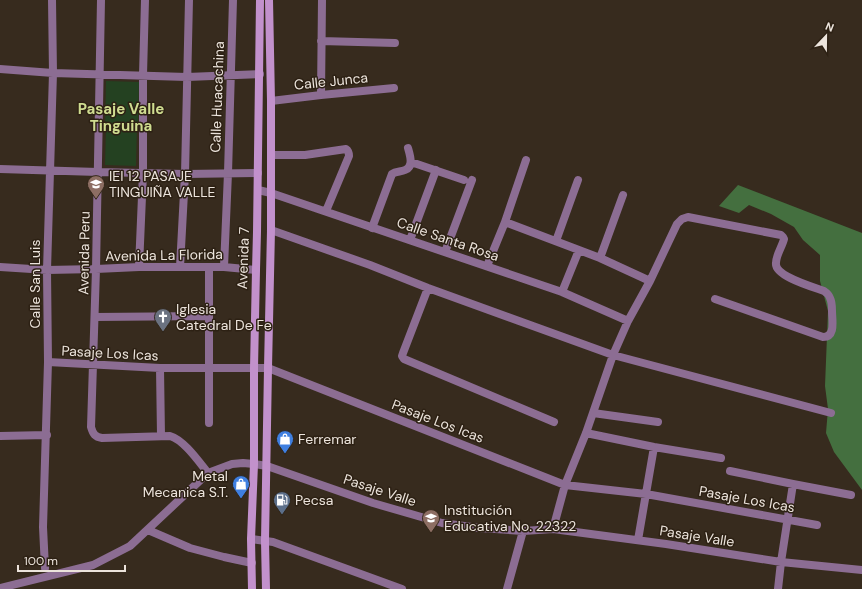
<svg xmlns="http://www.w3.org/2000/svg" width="862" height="589" viewBox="0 0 862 589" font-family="'DM Sans',sans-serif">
<rect width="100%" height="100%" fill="#372b1e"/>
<!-- green -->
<path fill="#244121" d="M106,81L139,82L138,125H105Z
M106,126L137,127L136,166L105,165Z"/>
<!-- forest -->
<path fill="#446f3f" d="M738,185L862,233V490L834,452L826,433L828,409L825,386L828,311L820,281V255L803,240L794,227L771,214L749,205L739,213L719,206Z"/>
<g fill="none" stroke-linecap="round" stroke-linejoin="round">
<!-- street -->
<path stroke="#8c6d93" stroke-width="8" d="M101,0L96,269L91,427C93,434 95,437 102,438L170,436C184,440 199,462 208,473
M321,41L395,43
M0,69L53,73L187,77L260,74
M321,95L322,0
M271,101L321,95L394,88
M271,155H305L346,149C349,151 349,153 349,156L326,211
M411,162L464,180
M0,169L98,172L185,174L258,173
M258,190L271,193L562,292L628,321
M505,222L600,258L650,281
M372,228L392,174C396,171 401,172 405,170C414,167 410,155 408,148
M271,230L370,265L428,288L613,355L831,413
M410,240L436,170
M556,241L578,180
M445,252L472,180
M600,258L623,195
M487,266L505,222L526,160
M0,267L47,270L96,269L139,267H224L256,270
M139,267L143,173V75L145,0
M180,267L185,174L189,0
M209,267V423
M224,267L228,173L233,0
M428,288L403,353L402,356L404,359L554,422
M562,292L579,250
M95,317L208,316
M48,362L160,368H268L565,485L646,494L817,525
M160,368L161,436
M593,413L658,422
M586,433L654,447L721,458
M0,436L47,435
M730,471L793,484L851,495
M553,529L565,485L586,433L613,355L628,321L650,281L677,224L682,219L688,217L781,235L783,237L784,239C782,247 776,255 776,263C774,276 813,287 824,291C827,293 829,295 830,298C832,302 832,307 832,311C832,320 836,337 823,337L715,299
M148,530L190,548L224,557L252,563
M251,539L273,542L402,589
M638,540L654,447
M45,568L43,527L48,362L47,270L53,73L52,0
M0,588L93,565L130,546L208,473L232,464L243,463L254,464L267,466L373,503L442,523L479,528L523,531L553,529L666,544L781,562L862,570
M507,589L523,531
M778,589L781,562L793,484"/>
<!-- secondary -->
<path stroke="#c291cc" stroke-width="8" d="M252,589L251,539L254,464V368L256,270L257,232L260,0
M266,589L265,541L268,368L271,230V101L269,0"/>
</g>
<!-- icons -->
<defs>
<g id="school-pin" transform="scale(0.9)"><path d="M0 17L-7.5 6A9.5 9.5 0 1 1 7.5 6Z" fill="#8d6e63" stroke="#2d2114"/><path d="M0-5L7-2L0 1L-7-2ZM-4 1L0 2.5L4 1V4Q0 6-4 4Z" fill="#fff"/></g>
<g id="church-pin" transform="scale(0.9)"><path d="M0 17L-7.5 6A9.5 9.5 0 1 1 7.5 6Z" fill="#6b7280" stroke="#2d2114"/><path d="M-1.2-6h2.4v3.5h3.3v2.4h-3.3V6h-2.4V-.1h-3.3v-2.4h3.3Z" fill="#fff"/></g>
<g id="shop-pin" transform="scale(0.9)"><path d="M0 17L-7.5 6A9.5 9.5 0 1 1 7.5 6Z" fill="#3f7fe0" stroke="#2d2114"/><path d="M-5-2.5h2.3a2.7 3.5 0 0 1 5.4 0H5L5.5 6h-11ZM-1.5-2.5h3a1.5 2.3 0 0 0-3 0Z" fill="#fff"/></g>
<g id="fuel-pin" transform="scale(0.9)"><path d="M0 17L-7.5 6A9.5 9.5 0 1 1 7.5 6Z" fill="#5c6f8a" stroke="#2d2114"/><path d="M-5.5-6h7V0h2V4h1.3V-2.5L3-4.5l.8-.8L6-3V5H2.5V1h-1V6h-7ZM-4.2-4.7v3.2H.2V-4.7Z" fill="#fff"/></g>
</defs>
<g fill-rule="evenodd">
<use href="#school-pin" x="96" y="184"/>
<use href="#church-pin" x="163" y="317"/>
<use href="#shop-pin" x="285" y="439"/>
<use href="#shop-pin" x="241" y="484"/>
<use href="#fuel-pin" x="282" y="500"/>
<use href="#school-pin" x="431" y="518"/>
</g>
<g text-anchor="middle" stroke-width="3" stroke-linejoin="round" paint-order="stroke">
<!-- street labels -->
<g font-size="14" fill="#ece4dc" stroke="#2d2114">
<text transform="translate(331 81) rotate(-6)" y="5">Calle Junca</text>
<text transform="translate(217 97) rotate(-88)" y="5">Calle Huacachina</text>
<text transform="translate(448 239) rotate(19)" y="5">Calle Santa Rosa</text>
<text transform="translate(84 253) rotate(-89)" y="5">Avenida Peru</text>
<text transform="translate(164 255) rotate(-1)" y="5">Avenida La Florida</text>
<text transform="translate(243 258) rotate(-88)" y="5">Avenida 7</text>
<text transform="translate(35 284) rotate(-90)" y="5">Calle San Luis</text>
<text transform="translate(110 353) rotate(3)" y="5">Pasaje Los Icas</text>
<text transform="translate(438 421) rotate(21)" y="5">Pasaje Los Icas</text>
<text transform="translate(380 490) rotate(18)" y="5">Pasaje Valle</text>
<text transform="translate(747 499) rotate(10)" y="5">Pasaje Los Icas</text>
<text transform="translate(697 536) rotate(9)" y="5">Pasaje Valle</text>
</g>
<!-- poi labels -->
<g font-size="14" fill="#ece4dc" stroke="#2d2114" text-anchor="start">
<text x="109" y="181">IEI 12 PASAJE<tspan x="109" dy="16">TINGUIÑA VALLE</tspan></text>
<text x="176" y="314">Iglesia<tspan x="176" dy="16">Catedral De Fe</tspan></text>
<text x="298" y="444">Ferremar</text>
<text x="228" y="481" text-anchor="end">Metal<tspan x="228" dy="16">Mecanica S.T.</tspan></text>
<text x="295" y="505">Pecsa</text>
<text x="444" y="515">Institución<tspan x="444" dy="16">Educativa No. 22322</tspan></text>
</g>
<!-- neighbourhood labels -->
<g font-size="15" font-weight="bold" fill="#cfdc90" stroke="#2d2114">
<text x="121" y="114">Pasaje Valle<tspan x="121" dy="17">Tinguina</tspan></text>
</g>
</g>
<!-- north arrow -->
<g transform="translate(826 36) rotate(22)" stroke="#2d2114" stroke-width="3" paint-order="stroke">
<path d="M0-3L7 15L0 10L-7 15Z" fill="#ece4dc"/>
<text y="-6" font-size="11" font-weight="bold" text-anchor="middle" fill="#ece4dc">N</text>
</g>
<!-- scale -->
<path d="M18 565v6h107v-6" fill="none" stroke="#ece4dc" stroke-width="2"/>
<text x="24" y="565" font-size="12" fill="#ece4dc" stroke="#2d2114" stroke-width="3" paint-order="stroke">100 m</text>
</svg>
